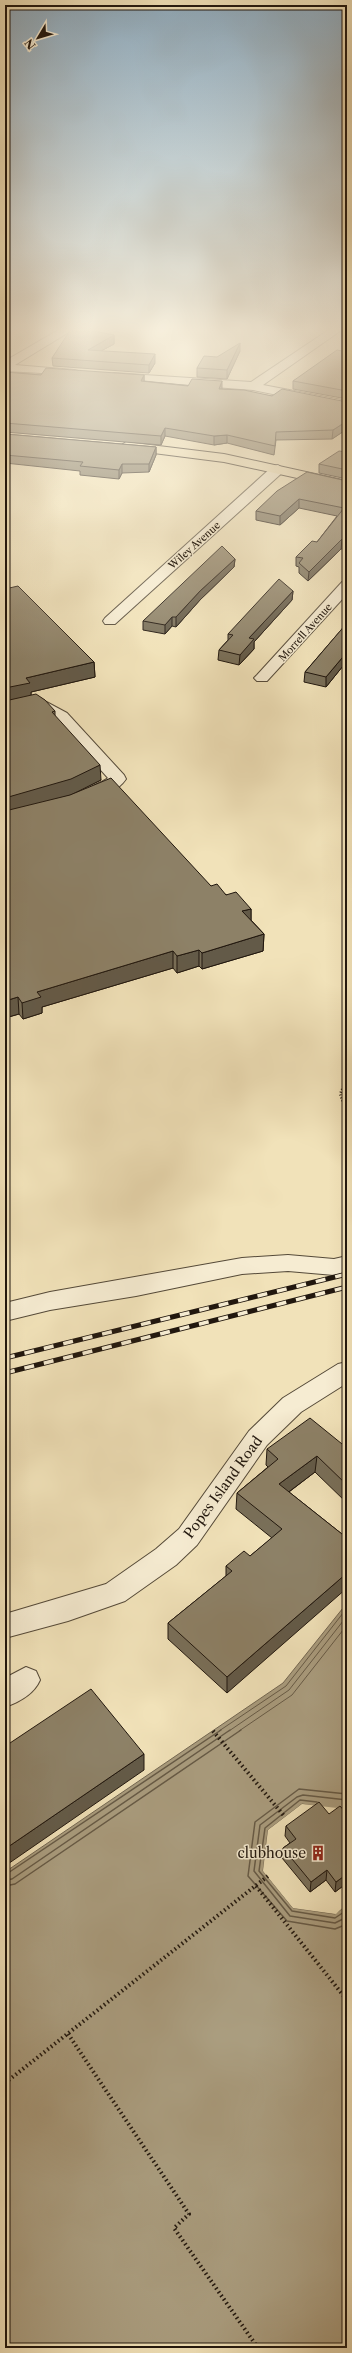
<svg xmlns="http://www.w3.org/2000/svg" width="352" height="2353" viewBox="0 0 352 2353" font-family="'Libre Caslon Text',serif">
<rect width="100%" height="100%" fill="#f1e2b9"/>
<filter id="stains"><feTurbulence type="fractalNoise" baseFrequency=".005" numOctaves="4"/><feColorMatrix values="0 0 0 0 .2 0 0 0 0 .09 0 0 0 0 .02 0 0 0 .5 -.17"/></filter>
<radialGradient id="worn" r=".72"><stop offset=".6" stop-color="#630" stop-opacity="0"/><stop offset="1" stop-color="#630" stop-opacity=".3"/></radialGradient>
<!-- water -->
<path fill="#aa9d7f" stroke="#736752" d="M347,1603V1811L302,1804L268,1830L263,1871L293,1908L335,1914L347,1905V2348H5V1872L283,1683Z"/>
<!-- pier -->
<path fill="#f1e2b9" d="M302,1804L346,1809L347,1813L303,1806L270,1831L265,1870L294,1906L335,1912L347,1903L336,1914L293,1908L263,1871L268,1830Z"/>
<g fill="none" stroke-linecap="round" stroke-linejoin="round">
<!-- shore-far1 -->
<path stroke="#665a46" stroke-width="1" d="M219,1731L286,1686L347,1608
M229,1731L289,1690L347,1616
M239,1731L292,1695L347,1625"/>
<!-- shore -->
<path stroke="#665a46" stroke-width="1.5" d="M347,1794L299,1789L255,1822L248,1876L287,1921L335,1929L347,1924
M347,1800L303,1795L297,1797L260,1825L254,1871L290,1916L335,1923L347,1917
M317,1802L300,1800L265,1828L259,1871L292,1911L335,1918L347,1910
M5,1875L221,1730
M5,1880L12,1879L230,1730
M5,1886L15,1884L241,1730"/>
<!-- minor casing -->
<g stroke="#554a39" stroke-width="2">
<path id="minor" d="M60,329H74L15,365L74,370L78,371L80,373L78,375L5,371V361Z
M330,329H343L263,385L347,401V409L253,390L114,379L108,376L114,373L251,382Z
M278,465L284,469L283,472L115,624H105L103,621L105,618L273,466Z
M347,581V594L267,681H257L254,678L257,675L342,582Z
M39,698L67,713L124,775L126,779C118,791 97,802 83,799L80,795C86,787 100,784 108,778L55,719L37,708L5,715V705Z
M288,1255L334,1259L347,1256V1272L334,1275L288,1271L242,1274L136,1296L50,1310L5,1321V1303L50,1292L242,1258Z
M347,1362V1383L301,1412L267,1445L197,1545L176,1565L125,1601L68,1621L5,1638V1614L106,1584L156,1549L179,1529L249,1431L283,1398L338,1364Z
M26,1667L36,1671L40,1680C34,1694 19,1702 5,1707V1678Z"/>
</g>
<!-- major casing -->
<g stroke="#21170e" stroke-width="2">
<path id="major" d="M126,442L224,454L347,481V489L224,462L122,449L120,446Z"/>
</g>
<!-- path-far1 -->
<path stroke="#21170e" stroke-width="2.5" stroke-dasharray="1 2" stroke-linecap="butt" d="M347,1078L340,1094L347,1114"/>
<!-- path -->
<path stroke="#21170e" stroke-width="4" stroke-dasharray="1.5 3" stroke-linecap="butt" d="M213,1731L285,1817
M256,1886L347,2000
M68,2034L189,2214L174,2228L258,2348
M5,2083L268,1876"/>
<!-- minor -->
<use href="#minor" fill="#f6ecd2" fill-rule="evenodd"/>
<!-- major -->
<use href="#major" fill="#f1e2b9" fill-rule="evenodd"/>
<!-- rail casing -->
<g stroke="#21170e" stroke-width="5">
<path id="rail" d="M5,1358L347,1274
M5,1373L347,1287"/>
</g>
<!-- rail -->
<use href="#rail" stroke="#f6ecd2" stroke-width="3.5" stroke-dasharray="10" stroke-linecap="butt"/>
</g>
<!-- wall -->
<path fill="#796f59" stroke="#21170e" d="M114,335V344L101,351L155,363L149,373L53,366L52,358Z
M240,351L227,379L197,377V368Z
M347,352V399L293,389V381Z
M5,372L41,375H144V381L222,389L272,396L347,402V429L332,439L276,440L274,455L227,443L214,445L165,436L161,445L5,432V434L156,447V455L149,472L122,473L119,479L80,475V471L5,463Z
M347,452V479L319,473V464Z
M347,481V544L343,549H341L308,581L299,573V567L296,566V557L317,542L337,516L299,508L280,525L256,520V511Z
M235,559L234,567L200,600L176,627L172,626L165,634L143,630V621Z
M5,589L94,662L95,677L31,692V695L55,711V716L101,780L80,790L211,886L251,909V920L264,934L263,951L202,969L199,966L177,973L173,968L42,1007V1013L23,1019L19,1014L5,1018Z
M293,591L292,600L254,642V649L239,665L218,660L219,650L228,640V634Z
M347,623V661L326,687L304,682L305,672Z
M347,1448V1503L315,1472L289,1492L347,1538L227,1693L168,1639V1623L226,1576V1566L250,1556L272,1538L236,1509L237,1493L268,1467L266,1465L267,1449Z
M347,1814V1883L335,1892L326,1880L310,1892L282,1858L283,1848L290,1843L285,1836L286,1826Z"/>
<!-- shaded-wall -->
<path fill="#635a48" stroke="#21170e" d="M114,335V344L88,358V350Z
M240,343V351L227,379V370Z
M155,354V363L149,373V365Z
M144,375V383L141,381Z
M222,381V389H219Z
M347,421V429L332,439L333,430Z
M165,428V436L161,445V436Z
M227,435V443L214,445V436Z
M156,447V455L149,472V464Z
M122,464V473L119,479V470Z
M299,499V508L280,525V516Z
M347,536V544L343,549L344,540Z
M342,539L341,549L308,581L309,572Z
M235,559L234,567L200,600L176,627V617L200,591Z
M293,591L292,600L254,642V649L239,665L240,655L249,638Z
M172,617V626L165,634V625Z
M347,652V661L326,687V677Z
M94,662L95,677L31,692V698L5,704V688L26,678Z
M100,765L101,780L71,795L5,814V798Z
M251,909V925L242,911Z
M264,934L263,951L202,969V953Z
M199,950V966L177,973V956Z
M173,951V968L42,1007V1013L23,1019L22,1003L37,992Z
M18,997L19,1014L5,1018V1001Z
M317,1456L315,1472L278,1500L279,1484Z
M347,1573V1588L227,1693V1677Z
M144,1754V1770L5,1866V1849Z
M327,1870L326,1880L310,1892L311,1882Z
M347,1874V1883L335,1892L336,1882Z"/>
<!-- building -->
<path fill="#8d8167" stroke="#21170e" d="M71,329H84L114,335L88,350L155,354L149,365L52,358Z
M240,343L227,370L197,368L204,356L217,357Z
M337,350L347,352V391L293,381Z
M46,368L144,375L141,381L188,386L192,379L222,381L219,389L244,390L272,396L282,389L347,402V421L333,430L276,432L275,446L227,435L214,436L165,428L161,436L5,423V372L41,375Z
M5,434L156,447L149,464H122L119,470L80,466L83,462L5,455Z
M339,451L347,452V470L319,464Z
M307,472L347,481V536L344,540L342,539L309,572L299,563L303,558L296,557L312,541L317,542L344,508L299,499L280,516L256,511L277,491Z
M222,546L235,559L200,591L176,617H172L165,625L143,621Z
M279,579L293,591L249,638L254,639L240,655L219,650L233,635L228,634Z
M18,586L94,662L26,678L30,683L5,688V589Z
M347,623V652L326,677L305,672Z
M36,694L45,700L55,711L52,712L100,765L71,779L5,798V701Z
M111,778L211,886L217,884L226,895L236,892L251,909L242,911L264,934L202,953L199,950L177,956L173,951L37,992L41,997L22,1003L18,997L5,1001V811L70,795Z
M310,1418L347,1448V1485L317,1456L279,1484L347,1538V1573L227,1677L168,1623L232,1571L226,1566L244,1551L250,1556L282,1529L237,1493L278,1459L267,1449Z
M91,1689L144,1754L5,1849V1743L7,1745Z
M319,1802L329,1814L340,1806L347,1814V1874L336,1882L327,1870L311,1882L283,1848L296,1839L286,1826Z"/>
<!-- sky -->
<linearGradient id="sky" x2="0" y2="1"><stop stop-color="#8fabbe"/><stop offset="0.5" stop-color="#f9f2e0"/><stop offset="1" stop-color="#f9f2e0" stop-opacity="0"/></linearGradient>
<rect width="352" height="659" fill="url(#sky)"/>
<!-- icons -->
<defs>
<g id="building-bare" transform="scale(1.2)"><path d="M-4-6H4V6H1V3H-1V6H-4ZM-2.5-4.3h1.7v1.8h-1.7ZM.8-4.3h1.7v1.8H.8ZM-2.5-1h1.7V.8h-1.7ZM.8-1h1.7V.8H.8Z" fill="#8f2418" stroke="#f6ecd2" stroke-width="2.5" paint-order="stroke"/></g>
</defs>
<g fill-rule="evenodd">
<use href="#building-bare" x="318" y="1853"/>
</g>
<g text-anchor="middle" stroke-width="3" stroke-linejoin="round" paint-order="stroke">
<!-- far-street labels -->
<g font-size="10" fill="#21170e" stroke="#f6ecd2">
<text transform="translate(194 545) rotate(-42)" y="4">Wiley Avenue</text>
<text transform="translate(305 632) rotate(-48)" y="4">Morrell Avenue</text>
</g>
<!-- near-street labels -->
<g font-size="14" fill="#21170e" stroke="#f6ecd2">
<text transform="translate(223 1487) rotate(-54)" y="5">Popes Island Road</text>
</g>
<!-- near-poi labels -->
<g font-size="14" fill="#21170e" stroke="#f6ecd2" text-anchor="end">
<text x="306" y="1858">clubhouse</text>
</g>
</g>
<!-- margin -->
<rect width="352" height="2353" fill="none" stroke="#f1e2b9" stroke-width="20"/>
<rect x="6" y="6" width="340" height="2341" fill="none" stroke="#21170e" stroke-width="2"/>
<rect x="10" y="10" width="332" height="2333" fill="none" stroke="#21170e"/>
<!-- north arrow -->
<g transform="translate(38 38) rotate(232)" stroke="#f6ecd2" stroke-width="3" paint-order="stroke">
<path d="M0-3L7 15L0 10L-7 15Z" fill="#21170e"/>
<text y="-6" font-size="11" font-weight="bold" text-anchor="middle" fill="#21170e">N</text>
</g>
<rect width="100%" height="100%" filter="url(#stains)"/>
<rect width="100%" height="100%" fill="url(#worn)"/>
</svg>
